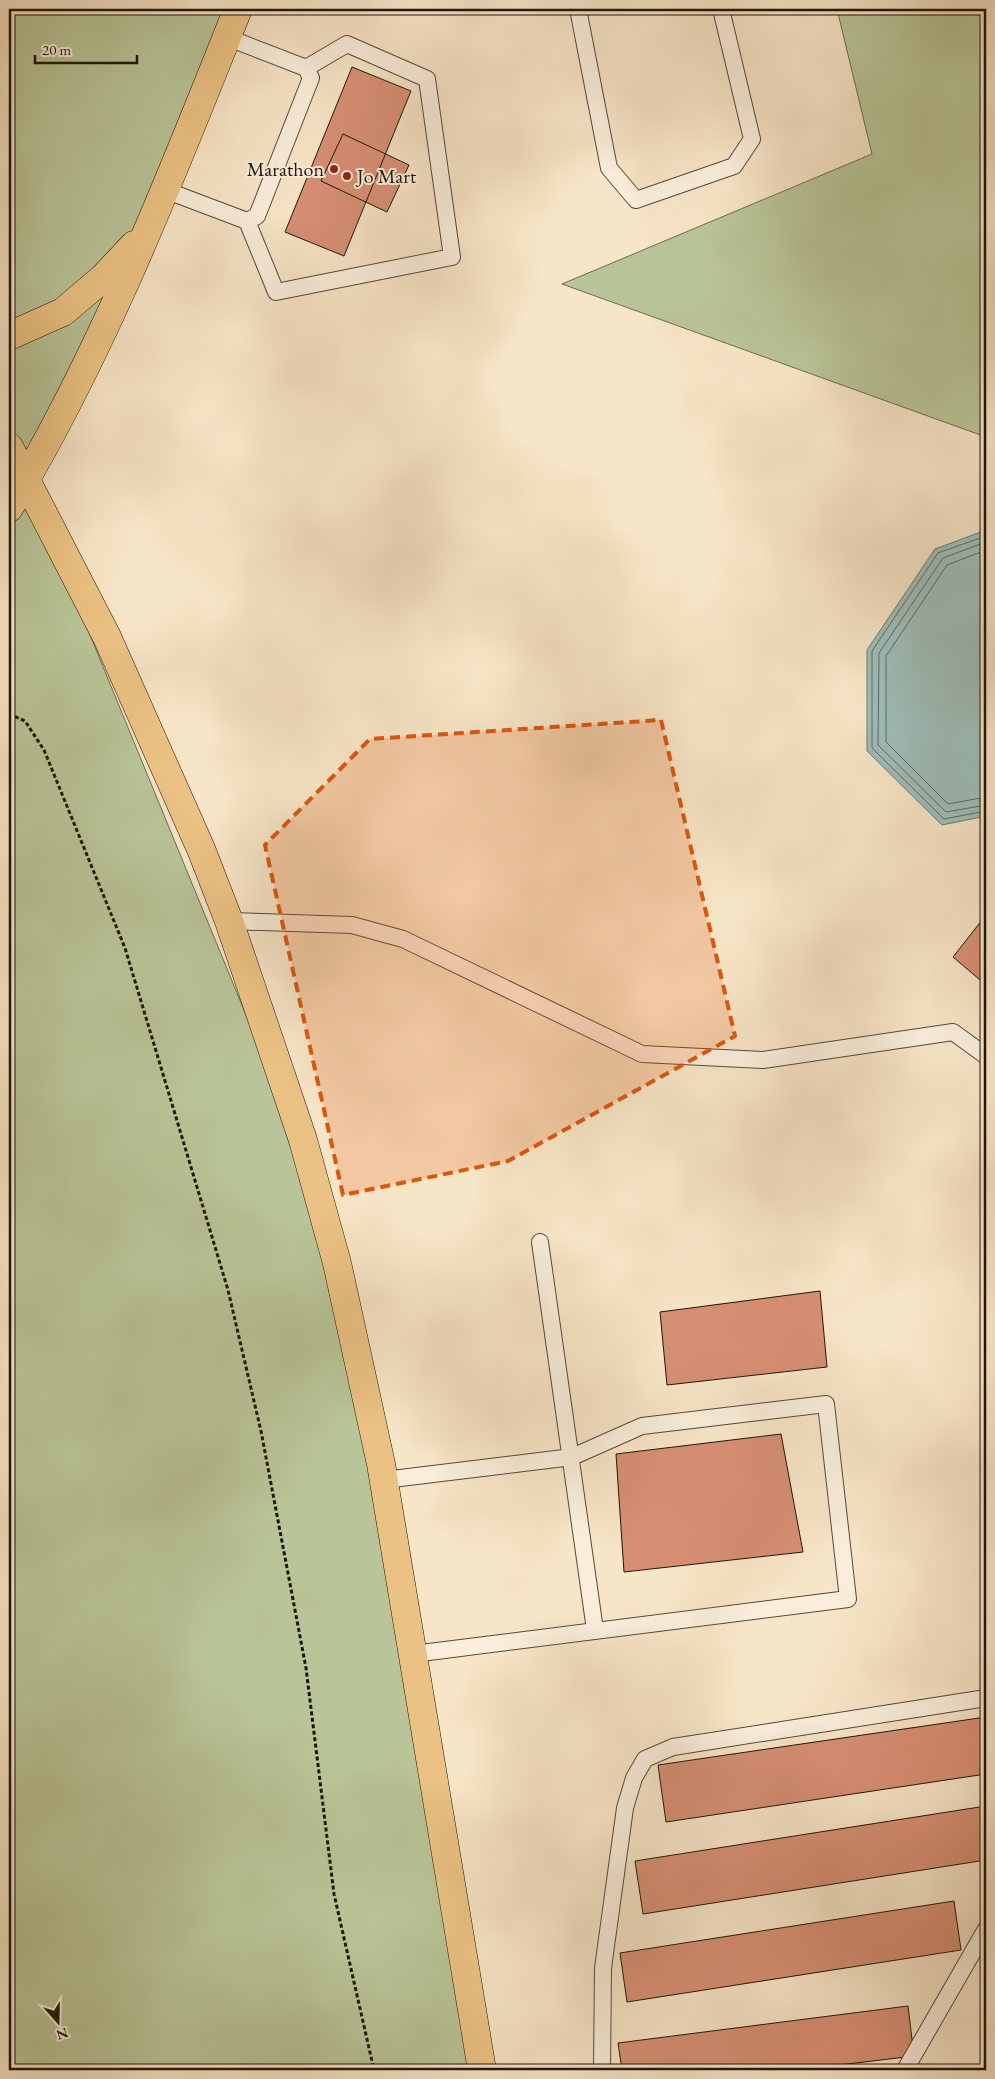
<svg xmlns="http://www.w3.org/2000/svg" width="995" height="2079" viewBox="0 0 995 2079" font-family="'EB Garamond',serif">
<rect width="100%" height="100%" fill="#f7e5c7"/>
<filter id="stains"><feTurbulence type="fractalNoise" baseFrequency=".004" numOctaves="4"/><feColorMatrix values="0 0 0 0 .2 0 0 0 0 .09 0 0 0 0 .02 0 0 0 .5 -.17"/></filter>
<radialGradient id="worn" r=".72"><stop offset=".6" stop-color="#630" stop-opacity="0"/><stop offset="1" stop-color="#630" stop-opacity=".3"/></radialGradient>
<!-- green -->
<path fill="#b9c598" stroke="#6c6d51" d="M9,9H236L26,479L317,1188L482,2070H9Z
M837,9H986V437L562,284L872,154Z"/>
<!-- water -->
<path fill="#9ebeba" stroke="#6b7a74" d="M986,530V816L942,825L867,751V650L935,549Z"/>
<g fill="none" stroke-linecap="round" stroke-linejoin="round">
<!-- shore -->
<path stroke="#5e6a62" stroke-width="1" d="M986,536L938,553L872,651V748L944,819L986,811
M986,542L943,558L879,653L878,745L946,812L986,805
M986,550L947,565L886,656V742L948,804L986,797"/>
</g>
<!-- building -->
<path fill="#d78f74" stroke="#1e150a" d="M352,67L411,91L344,256L285,232Z
M343,134L409,165L387,212L321,181Z
M986,915V985L953,957Z
M820,1291L827,1367L667,1385L660,1312Z
M781,1434L803,1552L624,1572L616,1454Z
M986,1717V1774L666,1822L658,1765Z
M986,1806V1860L643,1914L635,1861Z
M954,1901L961,1950L627,2002L620,1953Z
M908,2006L914,2056L798,2070H622L618,2043Z"/>
<g fill="none" stroke-linecap="round" stroke-linejoin="round">
<!-- lane casing -->
<g stroke="#544939" stroke-width="18">
<path id="lane" d="M578,9L609,168L636,200L734,166L752,139L721,9
M165,190L247,221L257,216L311,78L306,68L226,37
M247,221L276,292L452,257L427,79L347,44L306,68
M229,921L352,925L403,939L642,1054L763,1060L953,1032L986,1056
M540,1242L595,1630
M384,1480L572,1457L642,1426L826,1404L848,1599L413,1654
M602,2070L603,1968L625,1808L634,1778L645,1759L673,1747L986,1698
M905,2070L986,1929"/>
</g>
<!-- primary casing -->
<g stroke="#1e150a" stroke-width="29">
<path id="primary" d="M9,336L63,312L103,278L134,245
M9,447L107,637L201,849L229,921L303,1140L337,1263L381,1464L482,2070
M9,508C104,350 170,179 238,9"/>
</g>
<!-- path -->
<path stroke="#1e150a" stroke-width="3" stroke-dasharray="4 2.5" stroke-linecap="butt" d="M9,714L25,721L44,750L125,948L228,1290L261,1431L306,1668L334,1894L374,2070"/>
<!-- lane -->
<use href="#lane" stroke="#faeedb" stroke-width="16"/>
<!-- primary -->
<use href="#primary" stroke="#ecc284" stroke-width="28"/>
</g>
<!-- marked area -->
<path fill="#de560c" fill-opacity="0.2" stroke="#de560c" stroke-width="4" stroke-dasharray="10 6" stroke-linejoin="round" d="M661,720L735,1036L508,1161L343,1195L265,845L370,739Z"/>
<!-- markers -->
<g fill="#8f2418" stroke="#faeedb" stroke-width="2">
<circle cx="334" cy="169" r="5"/>
<circle cx="347" cy="176" r="5"/>
</g>
<g text-anchor="middle" stroke-width="4" stroke-linejoin="round" paint-order="stroke">
<!-- poi labels -->
<g font-size="20" fill="#1e150a" stroke="#faeedb" text-anchor="end">
<text x="324" y="176">Marathon</text>
<text x="357" y="183" text-anchor="start">Jo Mart</text>
</g>
</g>
<!-- margin -->
<rect width="995" height="2079" fill="none" stroke="#f7e5c7" stroke-width="30"/>
<rect x="10" y="10" width="975" height="2059" fill="none" stroke="#1e150a" stroke-width="2.5"/>
<rect x="15" y="15" width="965" height="2049" fill="none" stroke="#1e150a"/>
<!-- north arrow -->
<g transform="translate(58 2022) rotate(160)" stroke="#faeedb" stroke-width="4" paint-order="stroke">
<path d="M0-4L9 19L0 12L-9 19Z" fill="#1e150a"/>
<text y="-8" font-size="14" font-weight="bold" text-anchor="middle" fill="#1e150a">N</text>
</g>
<!-- scale -->
<path d="M35 55v8h102v-8" fill="none" stroke="#1e150a" stroke-width="2.5"/>
<text x="42" y="55" font-size="15" fill="#1e150a" stroke="#faeedb" stroke-width="4" paint-order="stroke">20 m</text>
<rect width="100%" height="100%" filter="url(#stains)"/>
<rect width="100%" height="100%" fill="url(#worn)"/>
</svg>
